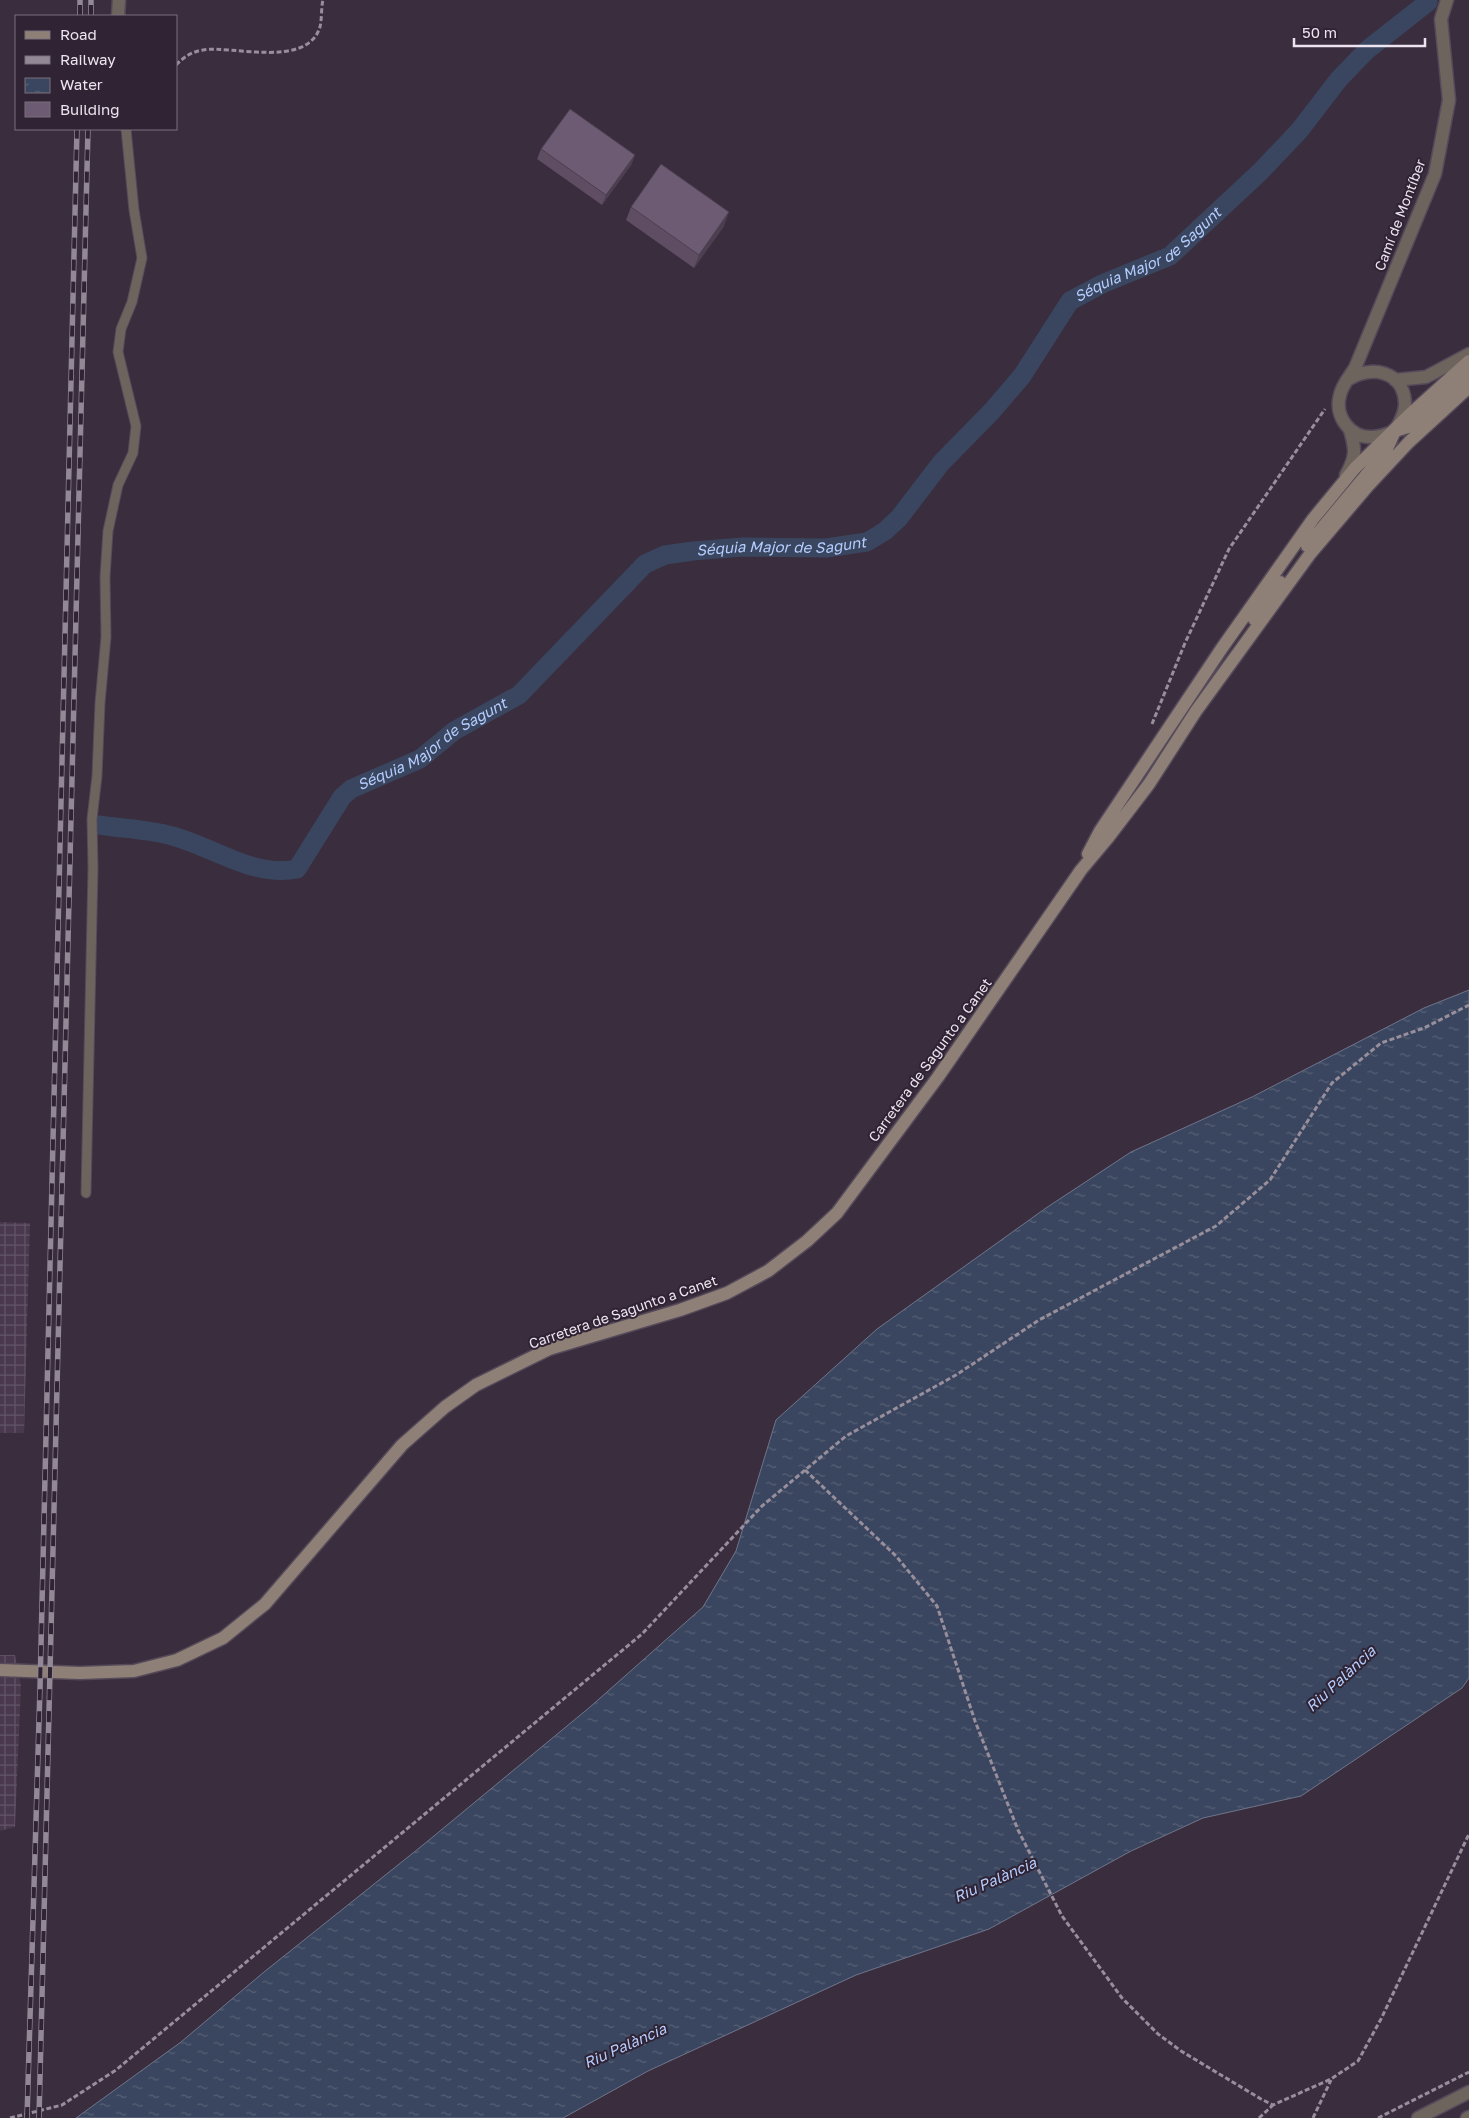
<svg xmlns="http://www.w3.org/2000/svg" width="1469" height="2118" viewBox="0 0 1469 2118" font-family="'Golos Text',sans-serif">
<defs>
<pattern id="industrial-grid" width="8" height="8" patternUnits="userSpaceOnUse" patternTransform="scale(1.25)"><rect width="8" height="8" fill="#49384e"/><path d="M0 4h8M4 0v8" fill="none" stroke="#635568"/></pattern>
<pattern id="water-ripples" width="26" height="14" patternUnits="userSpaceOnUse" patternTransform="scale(1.25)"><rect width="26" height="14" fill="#3a465f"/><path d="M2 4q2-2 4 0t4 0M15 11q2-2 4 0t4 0" fill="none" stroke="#576176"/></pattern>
</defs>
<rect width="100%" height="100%" fill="#3a2d3e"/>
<!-- industrial -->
<path fill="url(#industrial-grid)" d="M0,1222L30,1223L24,1433H0Z
M0,1655H15L21,1686L15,1827L0,1831Z"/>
<!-- water -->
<path fill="url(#water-ripples)" stroke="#6f758a" d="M1469,990V1678L1462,1688L1301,1796L1203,1818L1131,1851L989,1929L856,1975L648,2071L563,2118H76L181,2042L264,1972L423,1845L590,1707L703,1607L736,1551L776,1420L877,1329L1046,1208L1131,1152L1252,1097L1424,1008Z"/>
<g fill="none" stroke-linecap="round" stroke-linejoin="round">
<!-- canal -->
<path stroke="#3a465f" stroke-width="19" id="s1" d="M99,825C124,829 148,829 172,836C214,847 253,878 297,869L342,797L351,789L420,759L454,731L519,695L645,564L665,555L693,551L743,547L826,548L867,542L885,531L899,518L941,463L992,411L1022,376L1070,301L1102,284L1170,256L1260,172L1299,131L1339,79L1367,50L1428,2"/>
<!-- service casing -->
<g stroke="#564a5a" stroke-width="11">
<path id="service" d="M86,1193L93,868L92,819L97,776L100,703L106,637L105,577L108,531L118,485L133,453L136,426L118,352L121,329L132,302L142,258L134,210L126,129"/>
</g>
<!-- minor casing -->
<g stroke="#564a5a" stroke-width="15">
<path id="minor" d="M118,16L119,0
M1349,379C1371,365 1403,371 1405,402C1406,412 1400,422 1395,431C1388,434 1380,437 1372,437C1350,438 1334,416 1340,395C1342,385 1350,376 1355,368L1435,174L1449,100L1441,19L1447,0
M1395,380L1426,377L1469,354
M1346,475C1356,457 1356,450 1350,430"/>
</g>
<!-- tertiary casing -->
<g stroke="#564a5a" stroke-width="15">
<path id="tertiary" d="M1418,2118L1469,2092
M1467,2118L1469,2117"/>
</g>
<!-- secondary casing -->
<g stroke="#564a5a" stroke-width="15">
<path id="secondary" d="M1307,546L1386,451L1395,431L1411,426L1469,374
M1254,619L1280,582
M1088,854L1100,831L1222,648L1313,519L1355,468L1408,416L1469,361
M0,1670L80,1673L134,1671L177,1660L223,1638L265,1604L402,1445L445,1407L476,1385L549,1349L680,1310L727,1293L768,1271L807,1241L837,1213L938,1077L1081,870L1107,839L1149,784L1196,711L1310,554L1367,487L1409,442L1469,387"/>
</g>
<!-- path -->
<path stroke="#988e9c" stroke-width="3" stroke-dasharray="5 2.5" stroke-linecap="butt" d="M176,65C184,57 191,52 203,50C231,45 307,69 320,27C322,19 321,8 323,0
M1152,724L1185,643L1229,549L1325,409
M805,1470L896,1556L937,1606L975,1721L1018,1830L1062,1916L1122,1998L1158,2034L1181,2051L1261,2099L1273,2105L1331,2079L1358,2061L1381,2019L1469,1834
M10,2118L62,2105L116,2070L642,1634L762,1506L846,1436L956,1375L1039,1320L1216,1226L1270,1180L1332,1083L1381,1043L1424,1028L1469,1005
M1259,2118L1273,2105
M1313,2118L1331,2080
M1378,2118L1469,2072"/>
<!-- service -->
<use href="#service" stroke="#6e645e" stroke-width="9"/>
<!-- minor -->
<use href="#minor" stroke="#6e645e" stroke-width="12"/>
<!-- tertiary -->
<use href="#tertiary" stroke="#6e645e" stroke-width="12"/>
<!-- secondary -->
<use href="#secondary" stroke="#8e8076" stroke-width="12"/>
<!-- rail casing -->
<g stroke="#928896" stroke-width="5.5">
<path id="rail" d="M80,16V0
M91,16V0
M27,2118L40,1688L77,129
M39,2118L88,129"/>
</g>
<!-- rail -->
<use href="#rail" stroke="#302333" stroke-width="4" stroke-dasharray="11" stroke-linecap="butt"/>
</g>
<!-- wall -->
<path fill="#5e4d63" d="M541,149L635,155L631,165L602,205L537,159Z
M631,207L724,226L694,268L626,220Z"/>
<!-- shaded-wall -->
<path fill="#4c3f50" d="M635,155L631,165L602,205L606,195Z
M729,212L724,226L694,268L699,255Z"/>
<!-- building -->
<path fill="#6d5a73" stroke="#4c3f50" d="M570,109L635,155L606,195L541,149Z
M661,164L729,212L699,255L631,207Z"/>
<g text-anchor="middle" stroke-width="4" stroke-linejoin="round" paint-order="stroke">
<!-- street labels -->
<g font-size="14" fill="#ece4ef" stroke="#302333">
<text transform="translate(1400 215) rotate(-69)" y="5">Camí de Montíber</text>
<text transform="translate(930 1060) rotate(-54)" y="5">Carretera de Sagunto a Canet</text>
<text transform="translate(623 1312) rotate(-19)" y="5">Carretera de Sagunto a Canet</text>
</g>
<!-- water labels -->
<g font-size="15" font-style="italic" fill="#b4cdff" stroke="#302333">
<text dy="5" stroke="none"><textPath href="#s1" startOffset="1311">Séquia Major de Sagunt</textPath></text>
<text dy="5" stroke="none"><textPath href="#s1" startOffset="816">Séquia Major de Sagunt</textPath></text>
<text dy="5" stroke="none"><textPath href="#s1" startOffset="395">Séquia Major de Sagunt</textPath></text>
<text transform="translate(1341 1679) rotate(-43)" y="5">Riu Palància</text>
<text transform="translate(995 1880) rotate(-24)" y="5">Riu Palància</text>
<text transform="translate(625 2046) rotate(-24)" y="5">Riu Palància</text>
</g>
</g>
<!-- legend -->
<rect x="15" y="15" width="162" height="115" fill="#302333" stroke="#7b707e"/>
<rect x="25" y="31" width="25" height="8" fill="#8e8076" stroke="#7b707e"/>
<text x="60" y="40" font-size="15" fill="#ece4ef">Road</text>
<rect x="25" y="56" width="25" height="8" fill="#928896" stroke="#7b707e"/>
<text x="60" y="65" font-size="15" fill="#ece4ef">Railway</text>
<rect x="25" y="78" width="25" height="15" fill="url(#water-ripples)" stroke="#7b707e"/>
<text x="60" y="90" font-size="15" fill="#ece4ef">Water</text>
<rect x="25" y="102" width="25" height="15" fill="#6d5a73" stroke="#7b707e"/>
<text x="60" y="115" font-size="15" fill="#ece4ef">Building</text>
<!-- scale -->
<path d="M1294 38v8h131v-8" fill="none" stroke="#ece4ef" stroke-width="2.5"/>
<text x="1302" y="38" font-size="15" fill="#ece4ef" stroke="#302333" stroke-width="4" paint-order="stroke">50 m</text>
</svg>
